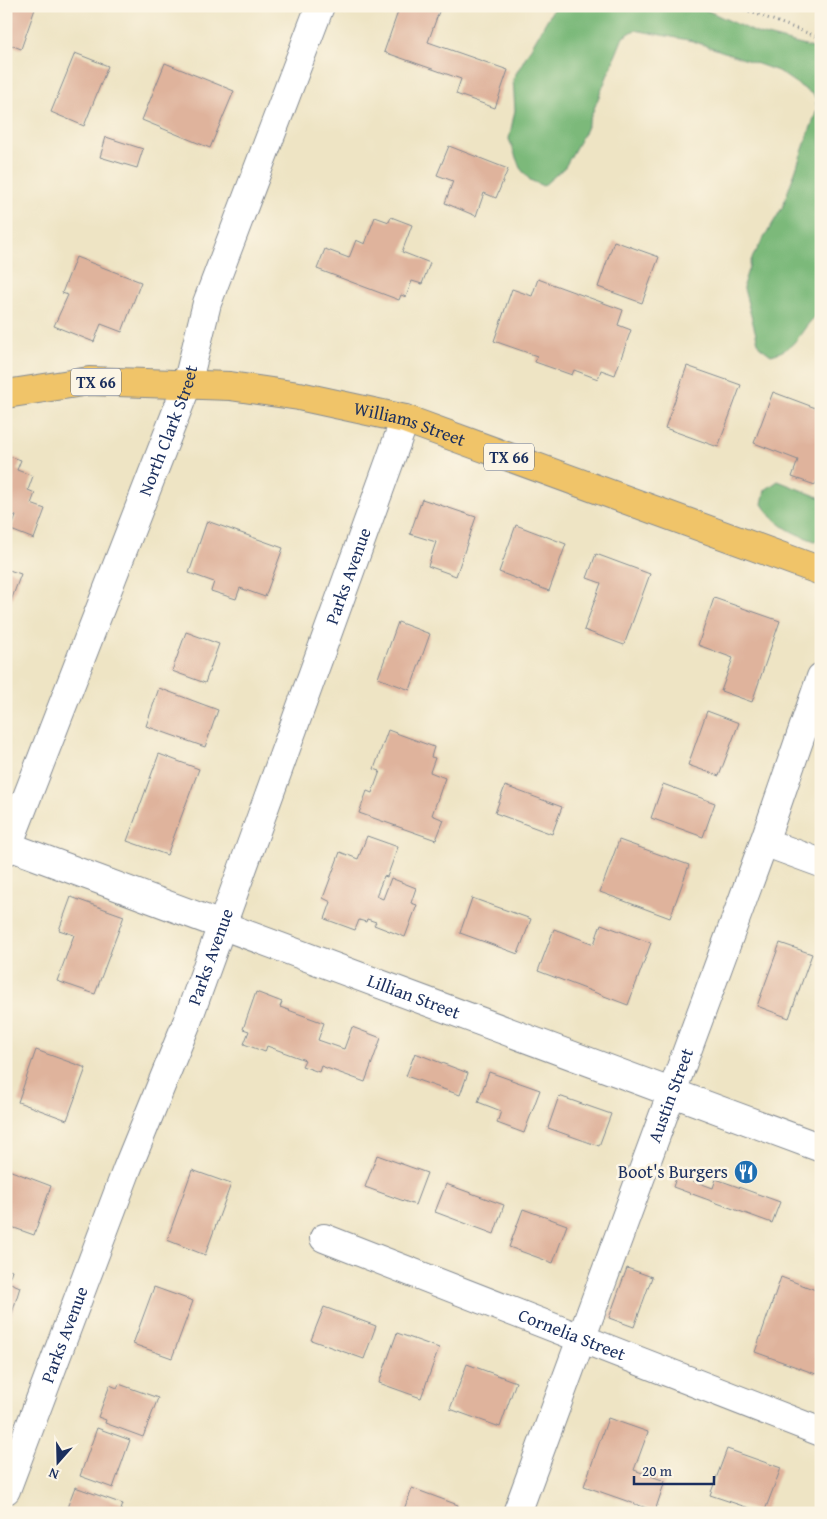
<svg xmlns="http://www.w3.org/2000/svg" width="827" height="1519" viewBox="0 0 827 1519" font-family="'Gentium Book Plus',serif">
<rect width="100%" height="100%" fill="#fcf5e5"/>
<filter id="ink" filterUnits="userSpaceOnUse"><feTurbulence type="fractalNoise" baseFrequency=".02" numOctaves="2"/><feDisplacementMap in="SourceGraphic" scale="10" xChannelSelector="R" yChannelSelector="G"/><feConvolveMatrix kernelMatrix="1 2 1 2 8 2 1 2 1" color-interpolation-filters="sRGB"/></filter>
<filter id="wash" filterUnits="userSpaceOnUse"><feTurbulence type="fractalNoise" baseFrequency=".0096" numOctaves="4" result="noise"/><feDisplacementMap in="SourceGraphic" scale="20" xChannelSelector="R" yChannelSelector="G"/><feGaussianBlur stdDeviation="1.12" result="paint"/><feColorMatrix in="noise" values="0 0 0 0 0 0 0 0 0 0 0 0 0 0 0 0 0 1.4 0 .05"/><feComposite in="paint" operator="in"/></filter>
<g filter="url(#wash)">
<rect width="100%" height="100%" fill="#eee4c4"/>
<!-- forest -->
<path fill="#7bb97a" stroke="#4b746c" d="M555,6H697L759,34L821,50V312C799,327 801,348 771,355L759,346L743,285L752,258L782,208L817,110L815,96L778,71L693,41L635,30L623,37L585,131L565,167L543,186L530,180L520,168L509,139L515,110L513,79Z
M778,481L821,498V543C796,535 777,527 762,504L765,490Z"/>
<g id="blocks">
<!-- building -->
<path fill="#dfb39c" d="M6,6H36L21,49L6,43Z
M400,6H441L428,42L508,70L495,108L456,94L461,79L384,52Z
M75,53L108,66L84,126L51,112Z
M165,63L234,91L210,148L142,120Z
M106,137L143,149L137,168L100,157Z
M449,146L508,169L496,198L484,193L476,216L445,203L453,181L437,175Z
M375,217L389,222L391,217L412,225L402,252L430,263L422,284L412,281L406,297L401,295L399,300L317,269L325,249L349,258L356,240L365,244Z
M614,241L659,257L642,303L598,287Z
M76,257L141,282L122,332L101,324L94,342L54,326L68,295L62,293Z
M538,279L623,310L618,325L631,330L615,375L601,370L598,379L574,370L572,375L535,362L537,356L494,341L512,289L532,296Z
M687,366L741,385L718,447L665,428Z
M773,392L821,410V472L815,485L792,477L798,460L754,443Z
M6,455L21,460L17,470L33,476L28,490L35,493L31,504L45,509L34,539L11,530L16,516L6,513Z
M422,499L476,517L456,576L428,566L436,542L410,534Z
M207,521L283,548L265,597L240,588L236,599L211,591L214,582L189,573Z
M516,525L566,544L549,591L499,572Z
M596,554L650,574L624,645L584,630L601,583L587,578Z
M6,569L21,574L6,614Z
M714,598L780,621L752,702L721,691L733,658L698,645Z
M398,622L430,634L410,690L378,678Z
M186,632L219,644L205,683L172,671Z
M159,688L218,710L205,747L146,726Z
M707,711L739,723L719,776L688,765Z
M388,730L434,747L431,757L435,758L430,772L445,778L432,815L444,820L436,840L359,813L367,791L372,793L380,771L374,769Z
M159,754L199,769L167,855L127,841Z
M663,784L715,803L703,837L651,818Z
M505,786L562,807L552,834L495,813Z
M367,836L398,847L387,877L384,876L376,896L383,899L391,878L416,888L411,903L417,905L405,937L374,925L376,922L367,919L366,922L359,920L355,930L325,919L331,902L323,898L340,852L358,859Z
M619,840L689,865L670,918L600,892Z
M71,897L124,916L95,994L57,981L74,935L59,930Z
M472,898L531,919L518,954L460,933Z
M601,924L651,943L628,1005L538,971L554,929L594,944Z
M780,943L812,954L789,1018L757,1006Z
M256,992L282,1002L280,1007L324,1023L318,1040L344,1049L352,1027L381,1038L365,1082L321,1066L319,1072L302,1066L305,1060L267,1046L265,1052L244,1044L249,1031L243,1029Z
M36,1050L86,1068L67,1120L18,1102Z
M415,1053L468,1073L460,1095L406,1076Z
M489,1072L540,1090L524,1133L497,1123L501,1111L478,1102Z
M559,1096L611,1114L599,1146L548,1128Z
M377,1155L427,1173L415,1205L365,1187Z
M6,1169L51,1186L34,1235L6,1225Z
M192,1170L231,1184L205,1255L167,1240Z
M677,1175L713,1188L716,1179L780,1202L772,1223L673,1187Z
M446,1184L504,1205L494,1234L435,1212Z
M523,1209L567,1225L553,1263L509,1247Z
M6,1268L12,1270L8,1282L20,1287L10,1320L6,1319Z
M627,1268L652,1277L634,1327L609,1318Z
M781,1277L821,1292V1360L816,1374L755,1352Z
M154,1287L193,1301L172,1358L133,1344Z
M324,1307L376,1326L364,1359L311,1340Z
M397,1333L439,1348L421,1398L379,1383Z
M467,1364L516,1382L500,1427L450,1409Z
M119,1384L158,1398L143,1437L105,1423L106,1420L98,1417L110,1385L117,1388Z
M608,1418L648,1432L634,1470L665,1481L655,1511L584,1486Z
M97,1428L130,1440L113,1488L80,1476Z
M727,1449L781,1468L764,1513L710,1495Z
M75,1487L123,1504L120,1513H65Z
M412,1488L458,1505L456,1513L403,1512Z"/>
</g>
</g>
<g filter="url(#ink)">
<use href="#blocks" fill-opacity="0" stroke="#848a91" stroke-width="1"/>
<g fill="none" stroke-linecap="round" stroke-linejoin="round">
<!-- minor casing -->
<g stroke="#848a91" stroke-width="30">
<g id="minor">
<path d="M764,842L821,863"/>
<path id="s1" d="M6,845L821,1148"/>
<path id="s2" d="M6,851L187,385L207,303L320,6"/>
<path id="s3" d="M324,1238L821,1432"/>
<path id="s4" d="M6,1490L127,1169L187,1022L405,419"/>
<path id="s5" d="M517,1513L764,842L821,677"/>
</g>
</g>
<!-- major casing -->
<g stroke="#848a91" stroke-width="30">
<g id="major">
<path id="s6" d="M6,394L89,381L230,386L299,396L405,419L821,571"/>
</g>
</g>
<!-- path -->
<path stroke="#848a91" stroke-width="3" stroke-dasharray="1 4" stroke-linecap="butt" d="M735,6L821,38"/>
<!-- minor -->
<use href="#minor" stroke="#fff" stroke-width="28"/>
<!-- major -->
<use href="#major" stroke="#f0c469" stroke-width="28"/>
</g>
</g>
<!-- icons -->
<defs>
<g id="restaurant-disc" transform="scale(1.25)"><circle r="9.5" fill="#1f6fb2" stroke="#fcf5e5"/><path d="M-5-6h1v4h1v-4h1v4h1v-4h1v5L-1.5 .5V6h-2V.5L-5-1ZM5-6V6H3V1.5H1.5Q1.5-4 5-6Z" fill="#fff"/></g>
</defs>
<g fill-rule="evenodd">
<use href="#restaurant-disc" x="746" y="1172"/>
</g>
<g text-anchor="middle" stroke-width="5" stroke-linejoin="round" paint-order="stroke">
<!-- shield labels -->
<g fill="#fcf5e5" stroke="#5e6a86" stroke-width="1">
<rect x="71" y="368.5" width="50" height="27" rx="4"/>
<rect x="484" y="443.5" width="50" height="27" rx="4"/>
</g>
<g font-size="16" font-weight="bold" fill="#1b2f5e">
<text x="96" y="388">TX 66</text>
<text x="509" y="463">TX 66</text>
</g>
<!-- street labels -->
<g font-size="18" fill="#1b2f5e" stroke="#fcf5e5">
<text dy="6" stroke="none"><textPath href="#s6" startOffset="409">Williams Street</textPath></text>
<text dy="6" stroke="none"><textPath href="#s2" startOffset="451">North Clark Street</textPath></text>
<text dy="6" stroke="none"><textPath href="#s4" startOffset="976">Parks Avenue</textPath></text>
<text dy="6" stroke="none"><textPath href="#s4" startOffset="571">Parks Avenue</textPath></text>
<text dy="6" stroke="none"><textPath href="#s1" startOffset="435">Lillian Street</textPath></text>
<text dy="6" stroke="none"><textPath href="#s5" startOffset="445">Austin Street</textPath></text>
<text dy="6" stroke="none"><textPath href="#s4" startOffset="166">Parks Avenue</textPath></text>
<text dy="6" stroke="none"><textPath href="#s3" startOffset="266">Cornelia Street</textPath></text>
</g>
<!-- poi labels -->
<g font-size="18" fill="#1b2f5e" stroke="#fcf5e5" text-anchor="end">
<text x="728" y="1178">Boot's Burgers</text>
</g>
</g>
<!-- margin -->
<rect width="827" height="1519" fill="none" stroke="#fcf5e5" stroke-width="25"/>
<!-- north arrow -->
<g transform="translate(58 1462) rotate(200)" stroke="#fcf5e5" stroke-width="4" paint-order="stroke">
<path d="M0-4L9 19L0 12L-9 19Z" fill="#1b2f5e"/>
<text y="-8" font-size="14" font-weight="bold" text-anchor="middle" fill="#1b2f5e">N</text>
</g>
<!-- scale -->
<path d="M634 1476v8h80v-8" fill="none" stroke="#1b2f5e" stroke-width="2.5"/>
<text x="642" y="1476" font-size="15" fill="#1b2f5e" stroke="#fcf5e5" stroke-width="4" paint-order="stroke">20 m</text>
</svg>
